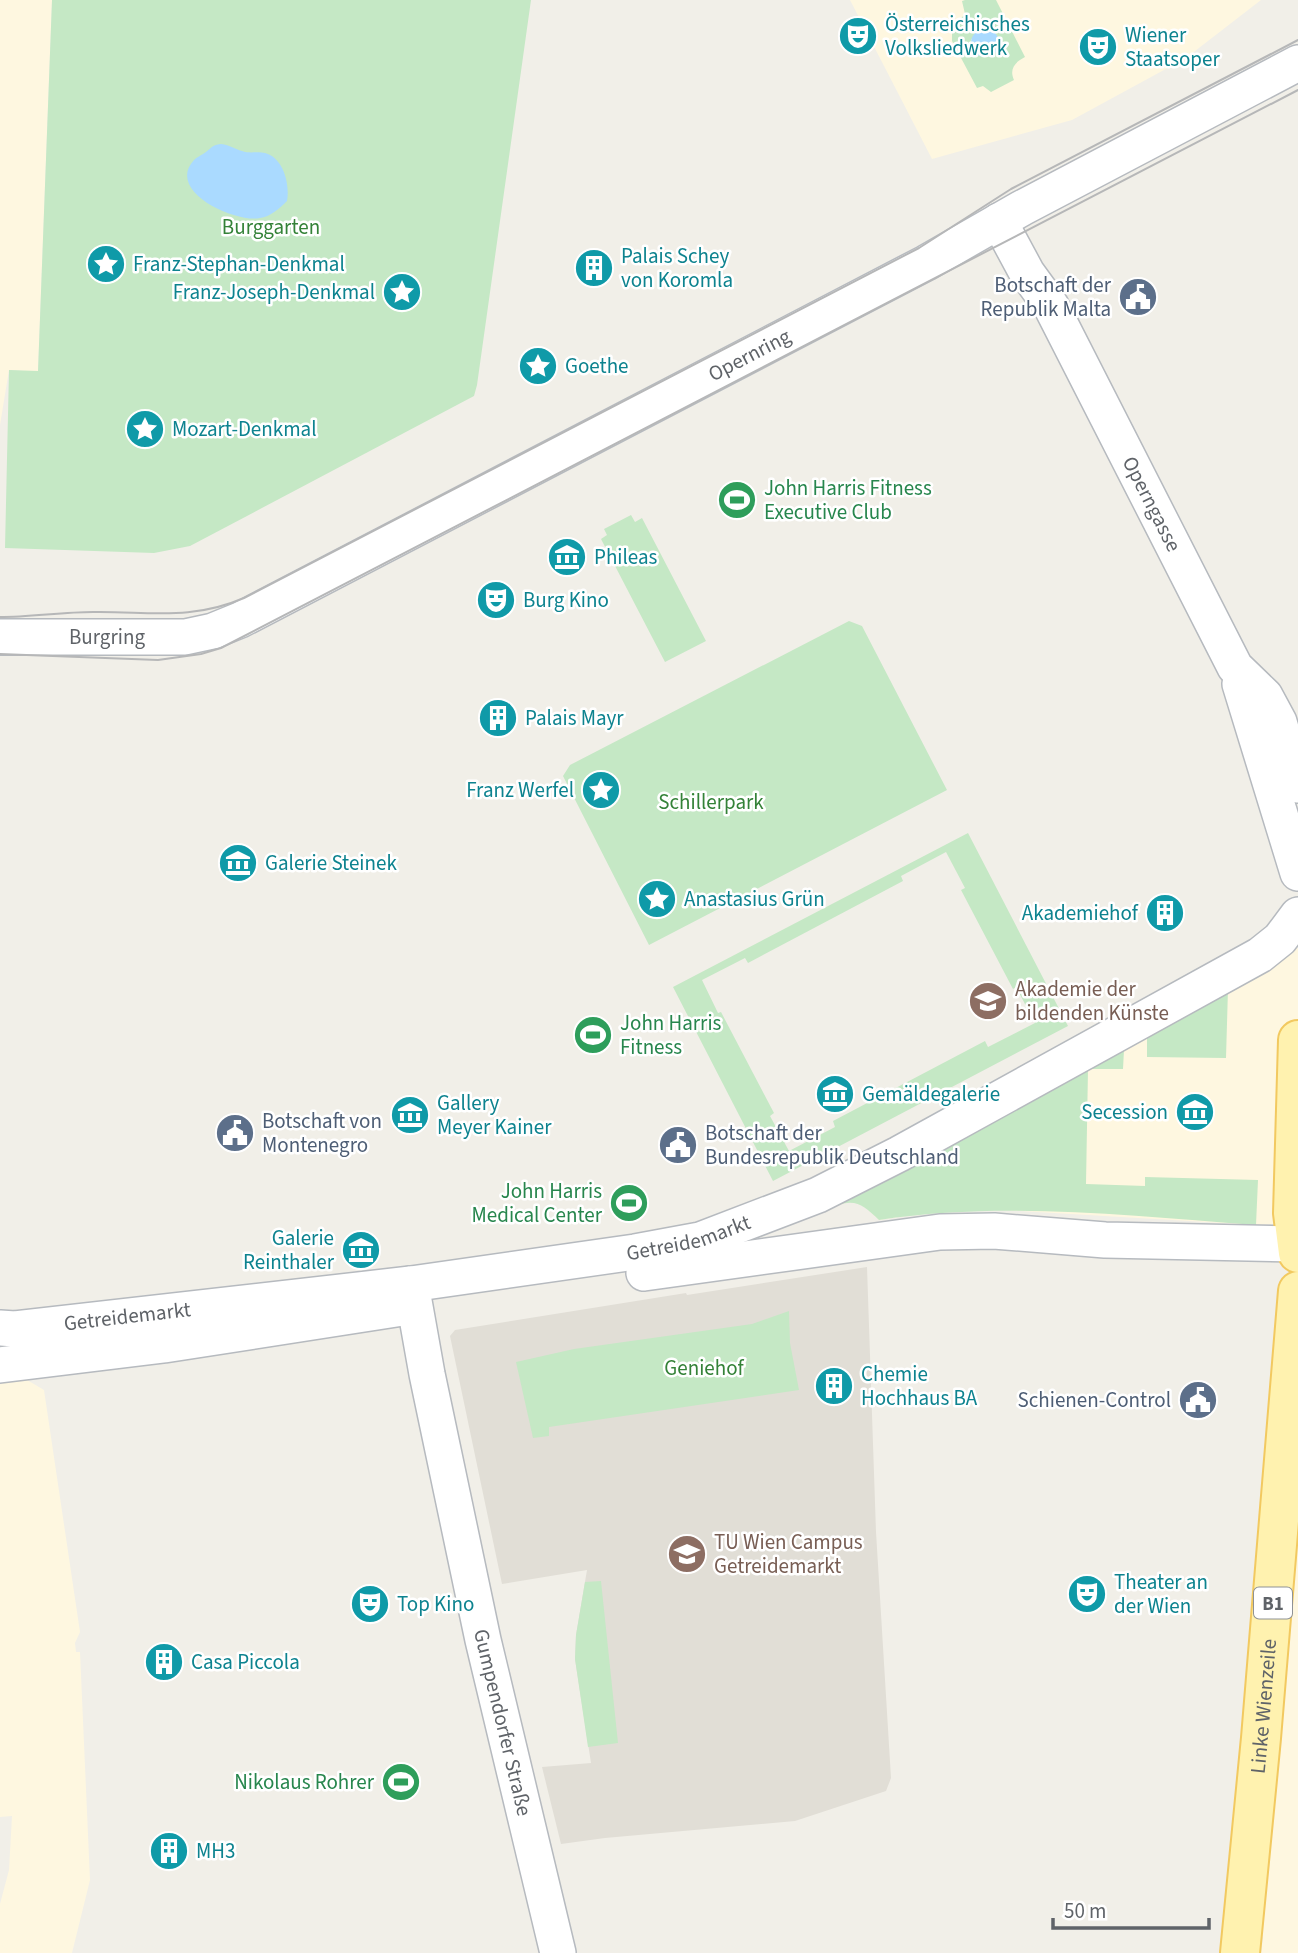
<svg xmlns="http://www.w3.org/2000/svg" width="1298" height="1953" viewBox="0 0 1298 1953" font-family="'Source Sans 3',sans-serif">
<rect width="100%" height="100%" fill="#f1efe8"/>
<!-- commercial -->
<path fill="#fef7e0" d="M0,0H52L38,372L9,370L0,425Z
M850,0H1261L1186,58L1072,120L932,159Z
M1298,948V1223L1256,1225L1002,1210L931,1212L879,1220L861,1203L849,1202L836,1206L1289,950Z
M0,1364L44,1390L80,1632L75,1643L76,1652H80L90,1880L72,1953H0V1904L9,1870L12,1816L0,1817Z
M1298,1421V1953H1261L1263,1938L1258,1916Z"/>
<!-- education -->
<path fill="#e1ded6" d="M867,1267L876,1532L891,1778L886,1791L795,1821L605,1838L561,1844L542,1767L591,1763L575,1659L576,1635L587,1570L502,1584L450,1336L455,1330L686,1293L687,1295Z"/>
<!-- green -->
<path fill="#c5e8c5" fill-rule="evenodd" d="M52,0H531L477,385L474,396L190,546L154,553L5,548L9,370L38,371Z
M965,0H996L1025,57C1015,62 1009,69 1014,80L991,92L983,86L977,88L952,41V28L965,14L962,1ZM987,29L995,33L999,47L994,54H975C964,41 974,34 987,29Z
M631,515L635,522L642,518L706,641L665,662L601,539L607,535L604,529Z
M849,621L862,626L947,790L649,945L563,776L570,765Z
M968,833L1068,1026L773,1181L673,987ZM946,852L965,888L961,890L1013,989L1016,987L1035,1023L988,1047L985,1041L833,1121L835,1127L789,1151L770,1116L774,1113L721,1012L718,1013L702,980L745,958L748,963L903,881L901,876Z
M1228,989L1226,1058L1147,1057V1037L1124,1050L1123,1069H1088L1086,1184L1145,1186V1177L1258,1180L1256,1225C1129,1216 1005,1201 879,1220C864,1206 856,1198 836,1206L833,1201Z
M789,1311L790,1343L799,1390L549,1427V1436L533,1438L516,1362L574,1349L752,1324Z
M601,1581L618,1743L588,1747L575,1659L576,1635L585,1582Z"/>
<!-- water -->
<path fill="#aadaff" d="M971 43a14 14 0 1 1 28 0a14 14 0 1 1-28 0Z
M221,144C230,145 235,149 242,151C250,154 258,151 265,153C284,158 290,185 287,201C280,208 270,217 260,218C235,223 165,191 194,160C197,157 200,156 203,154C211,149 211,145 221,144Z"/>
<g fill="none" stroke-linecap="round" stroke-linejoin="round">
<!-- secondary casing -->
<g stroke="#b6babf" stroke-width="38">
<g id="secondary">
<path id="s1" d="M999,221L1027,273L1051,306L1235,667L1265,696L1279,722L1298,785"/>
<path id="s2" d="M0,637H185L213,631L240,620L926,263L1022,208L1298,63"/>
<path d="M1240,684L1298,873"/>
<path d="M644,1273L940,1232L994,1231L1105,1240L1298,1244"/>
<path id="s3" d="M411,1284L427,1374L483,1640L558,1953"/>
<path id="s4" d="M0,1328L15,1329L411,1284L635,1252L700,1240L818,1195L899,1154L1260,955L1280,939L1298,915"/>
<path d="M0,1365L164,1345L409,1307"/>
</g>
</g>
<!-- primary casing -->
<g stroke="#f2c960" stroke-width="42">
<g id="primary">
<path d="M1298,1040L1293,1213L1298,1253"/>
<path id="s5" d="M1240,1953L1261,1738L1298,1291"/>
</g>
</g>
<!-- secondary -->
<use href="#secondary" stroke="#fff" stroke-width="35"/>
<!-- primary -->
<use href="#primary" stroke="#fff2af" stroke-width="38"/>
<!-- tram -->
<path stroke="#b6b7b8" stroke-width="2" d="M0,617C31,617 62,612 93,612C148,611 191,621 244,598L919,248L1011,189L1298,40
M0,654L158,660L201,654L221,648L1298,90"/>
</g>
<!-- icons -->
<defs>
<g id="theatre-disc" transform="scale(2.0125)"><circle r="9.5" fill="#0f9aa8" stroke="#fff"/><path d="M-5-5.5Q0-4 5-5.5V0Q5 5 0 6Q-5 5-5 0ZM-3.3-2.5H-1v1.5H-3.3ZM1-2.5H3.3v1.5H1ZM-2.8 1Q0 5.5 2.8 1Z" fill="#fff"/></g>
<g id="sight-disc" transform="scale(2.0125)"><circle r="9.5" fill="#0f9aa8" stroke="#fff"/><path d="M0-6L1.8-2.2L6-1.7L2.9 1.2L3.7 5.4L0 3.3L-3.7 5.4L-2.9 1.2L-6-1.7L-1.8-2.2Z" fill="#fff"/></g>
<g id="building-disc" transform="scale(2.0125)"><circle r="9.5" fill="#0f9aa8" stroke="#fff"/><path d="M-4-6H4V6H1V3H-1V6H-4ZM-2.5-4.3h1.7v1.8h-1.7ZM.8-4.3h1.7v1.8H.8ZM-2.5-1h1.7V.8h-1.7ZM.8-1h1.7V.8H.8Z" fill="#fff"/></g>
<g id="civic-disc" transform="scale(2.0125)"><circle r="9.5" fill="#5c6f8a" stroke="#fff"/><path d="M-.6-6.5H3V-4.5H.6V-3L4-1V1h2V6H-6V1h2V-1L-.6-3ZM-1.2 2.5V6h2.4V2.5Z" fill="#fff"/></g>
<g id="stadium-disc" transform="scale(2.0125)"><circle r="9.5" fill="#2e9e5b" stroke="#fff"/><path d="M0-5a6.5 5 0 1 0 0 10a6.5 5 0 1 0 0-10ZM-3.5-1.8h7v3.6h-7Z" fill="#fff"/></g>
<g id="museum-disc" transform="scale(2.0125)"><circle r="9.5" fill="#0f9aa8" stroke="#fff"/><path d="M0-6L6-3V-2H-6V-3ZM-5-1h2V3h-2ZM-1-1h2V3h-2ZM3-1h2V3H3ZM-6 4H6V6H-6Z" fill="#fff"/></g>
<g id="university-disc" transform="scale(2.0125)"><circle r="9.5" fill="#8d6e63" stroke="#fff"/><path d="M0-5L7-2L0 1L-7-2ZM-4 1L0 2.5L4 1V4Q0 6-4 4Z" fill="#fff"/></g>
</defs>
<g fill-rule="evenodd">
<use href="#theatre-disc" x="858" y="36"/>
<use href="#theatre-disc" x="1098" y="47"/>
<use href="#sight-disc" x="106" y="264"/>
<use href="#building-disc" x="594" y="268"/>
<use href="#sight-disc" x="402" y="292"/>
<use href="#civic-disc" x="1138" y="297"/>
<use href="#sight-disc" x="538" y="366"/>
<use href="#sight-disc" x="145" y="429"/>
<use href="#stadium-disc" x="737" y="500"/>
<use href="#museum-disc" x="567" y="557"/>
<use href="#theatre-disc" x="496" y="600"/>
<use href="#building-disc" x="498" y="718"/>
<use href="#sight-disc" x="601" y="790"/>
<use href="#museum-disc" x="238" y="863"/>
<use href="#sight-disc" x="657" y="899"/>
<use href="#building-disc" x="1165" y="913"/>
<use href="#university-disc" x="988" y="1001"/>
<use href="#stadium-disc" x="593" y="1035"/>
<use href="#museum-disc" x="835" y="1094"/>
<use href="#museum-disc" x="1195" y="1112"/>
<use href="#museum-disc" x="410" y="1115"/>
<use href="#civic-disc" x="235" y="1133"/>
<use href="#civic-disc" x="678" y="1145"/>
<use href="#stadium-disc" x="629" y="1203"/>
<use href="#museum-disc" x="361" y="1250"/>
<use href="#building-disc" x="834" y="1386"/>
<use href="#civic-disc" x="1198" y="1400"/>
<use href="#university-disc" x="687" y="1554"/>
<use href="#theatre-disc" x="1087" y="1594"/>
<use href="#theatre-disc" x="370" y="1604"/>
<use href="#building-disc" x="164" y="1662"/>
<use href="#stadium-disc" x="401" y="1782"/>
<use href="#building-disc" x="169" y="1851"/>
</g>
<g text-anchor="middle" stroke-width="5" stroke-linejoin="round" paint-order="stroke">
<!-- shield labels -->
<rect fill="#fff" stroke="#8f9295" stroke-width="2" x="1254" y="1587.5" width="38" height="31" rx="5"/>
<g font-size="19" font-weight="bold" fill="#5f6368">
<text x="1273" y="1610">B1</text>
</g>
<!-- culture labels -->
<g font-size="21" fill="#0d838f" stroke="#fff" text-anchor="start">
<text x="885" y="31">Österreichisches<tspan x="885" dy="24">Volksliedwerk</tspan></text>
<text x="1125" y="42">Wiener<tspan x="1125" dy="24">Staatsoper</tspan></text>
<text x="621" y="263">Palais Schey<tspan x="621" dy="24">von Koromla</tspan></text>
<text x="133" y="271">Franz-Stephan-Denkmal</text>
<text x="375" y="299" text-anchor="end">Franz-Joseph-Denkmal</text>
<text x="565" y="373">Goethe</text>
<text x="172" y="436">Mozart-Denkmal</text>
<text x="594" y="564">Phileas</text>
<text x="523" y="607">Burg Kino</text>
<text x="525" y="725">Palais Mayr</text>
<text x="574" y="797" text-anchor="end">Franz Werfel</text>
<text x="265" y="870">Galerie Steinek</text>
<text x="684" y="906">Anastasius Grün</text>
<text x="1138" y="920" text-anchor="end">Akademiehof</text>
<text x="862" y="1101">Gemäldegalerie</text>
<text x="437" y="1110">Gallery<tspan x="437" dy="24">Meyer Kainer</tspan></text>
<text x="1168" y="1119" text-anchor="end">Secession</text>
<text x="334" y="1245" text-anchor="end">Galerie<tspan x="334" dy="24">Reinthaler</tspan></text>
<text x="861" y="1381">Chemie<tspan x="861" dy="24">Hochhaus BA</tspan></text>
<text x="1114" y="1589">Theater an<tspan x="1114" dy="24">der Wien</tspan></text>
<text x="397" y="1611">Top Kino</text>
<text x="191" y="1669">Casa Piccola</text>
<text x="196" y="1858">MH3</text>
</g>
<!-- park labels -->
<g font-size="21" fill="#348238" stroke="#fff">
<text x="271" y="234">Burggarten</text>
<text x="711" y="809">Schillerpark</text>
<text x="704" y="1375">Geniehof</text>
</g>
<!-- service labels -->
<g font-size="21" fill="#4e5e75" stroke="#fff" text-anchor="end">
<text x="1111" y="292">Botschaft der<tspan x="1111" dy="24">Republik Malta</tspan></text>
<text x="262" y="1128" text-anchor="start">Botschaft von<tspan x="262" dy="24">Montenegro</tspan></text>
<text x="705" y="1140" text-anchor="start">Botschaft der<tspan x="705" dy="24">Bundesrepublik Deutschland</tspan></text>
<text x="1171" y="1407">Schienen-Control</text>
</g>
<!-- street labels -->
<g font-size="21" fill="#5f6368" stroke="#fff">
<text dy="7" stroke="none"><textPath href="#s2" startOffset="817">Opernring</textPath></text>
<text dy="7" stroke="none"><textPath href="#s1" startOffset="322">Operngasse</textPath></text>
<text dy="7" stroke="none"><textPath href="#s2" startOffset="107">Burgring</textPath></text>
<text dy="7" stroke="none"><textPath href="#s4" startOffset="695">Getreidemarkt</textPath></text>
<text dy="7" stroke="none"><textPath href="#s4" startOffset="128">Getreidemarkt</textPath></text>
<text dy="7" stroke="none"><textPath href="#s5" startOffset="248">Linke Wienzeile</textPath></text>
<text dy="7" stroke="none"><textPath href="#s3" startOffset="448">Gumpendorfer Straße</textPath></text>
</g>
<!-- leisure labels -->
<g font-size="21" fill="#27864d" stroke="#fff" text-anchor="start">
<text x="764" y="495">John Harris Fitness<tspan x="764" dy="24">Executive Club</tspan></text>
<text x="620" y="1030">John Harris<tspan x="620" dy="24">Fitness</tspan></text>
<text x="602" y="1198" text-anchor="end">John Harris<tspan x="602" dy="24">Medical Center</tspan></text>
<text x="374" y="1789" text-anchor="end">Nikolaus Rohrer</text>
</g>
<!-- education labels -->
<g font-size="21" fill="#785e54" stroke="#fff" text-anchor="start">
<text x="1015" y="996">Akademie der<tspan x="1015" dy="24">bildenden Künste</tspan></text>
<text x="714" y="1549">TU Wien Campus<tspan x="714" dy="24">Getreidemarkt</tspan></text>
</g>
</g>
<!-- scale -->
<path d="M1053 1918v10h156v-10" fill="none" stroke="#5f6368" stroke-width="3.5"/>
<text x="1064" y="1918" font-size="21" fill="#5f6368" stroke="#ffffff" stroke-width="5" paint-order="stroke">50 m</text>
</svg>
